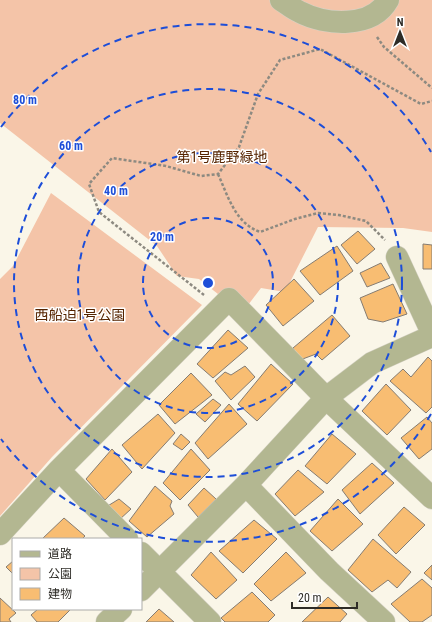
<svg xmlns="http://www.w3.org/2000/svg" width="432" height="622" viewBox="0 0 432 622" font-family="'Roboto Condensed','Noto Sans JP',sans-serif">
<rect width="100%" height="100%" fill="#faf6e8"/>
<!-- green -->
<path fill="#f4c4a8" d="M0,0H432V232L403,228L318,227L285,292L261,288L242,313L199,279L177,276L157,246L0,123Z
M51,193L202,305L52,457L0,516V279L13,266Z"/>
<!-- building -->
<path fill="#f8bd72" stroke="#857c72" d="M358,231L375,249L357,264L341,245Z
M423,244L432,245V269H423Z
M337,246L353,271L320,295L300,271Z
M381,263L390,278L367,287L360,273Z
M294,279L314,301L283,326L266,305Z
M393,284L407,314L383,322L368,319L360,298Z
M332,315L350,336L322,360L316,354L300,360L293,348Z
M228,330L248,348L213,378L197,364Z
M428,357L432,361V407L426,413L390,381L403,369L411,377Z
M271,364L293,384L257,421L238,404Z
M245,366L255,377L231,400L215,381L225,372L231,375Z
M191,373L212,395L175,424L159,405Z
M386,384L411,410L387,435L362,411Z
M213,399L221,405L205,422L196,414Z
M229,404L247,424L208,459L195,443Z
M158,414L175,433L142,469L122,445Z
M427,417L432,423V449L419,459L401,438Z
M181,434L190,442L182,450L173,444Z
M332,434L356,454L327,484L305,466Z
M112,449L132,472L105,500L86,479Z
M191,449L210,470L180,500L163,483Z
M372,463L394,483L360,514L342,490Z
M298,470L324,492L295,516L275,494Z
M155,486L172,501L170,506L174,514L147,537L129,521Z
M204,488L216,499L198,517L188,505Z
M119,499L131,509L119,520L106,507Z
M338,499L363,524L332,551L310,531Z
M404,507L425,525L396,554L378,535Z
M64,518L85,536L82,539H42Z
M254,520L277,539L243,573L219,551Z
M373,539L411,572L397,588L388,580L372,592L348,570Z
M211,552L237,580L216,599L191,575Z
M286,552L306,573L271,601L254,584Z
M13,561V574L6,567Z
M432,565V580L424,573Z
M422,579L432,588V615L422,622H410L391,604Z
M252,592L275,615L268,622H225L221,618Z
M328,597L347,614L340,622H302Z
M0,598L16,613L9,619L11,622H0Z
M38,609H71L58,622H37L31,615Z
M159,609L174,622H146Z"/>
<g fill="none" stroke-linecap="round" stroke-linejoin="round">
<!-- minor casing -->
<g stroke="#d5d2c5" stroke-width="23">
<path id="minor" d="M281,0C287,4 293,9 300,12C325,25 372,29 388,0
M397,257L432,333
M59,470L127,539
M246,485L329,571L384,622
M0,534L59,470L229,299L326,398L432,498
M141,553L210,622
M141,590L246,485L326,398L372,363L432,336
M107,622L121,609"/>
</g>
<!-- path -->
<path stroke="#8d8a81" stroke-width="2.5" stroke-dasharray="3 2" stroke-linecap="butt" d="M377,37L384,47L432,88
M218,174C228,196 235,223 260,232L295,219L318,213L339,215L366,221L385,240
M204,295L99,212L89,184L112,158L166,166L201,176L218,174L239,147L258,94L280,60L320,49L421,104L432,101"/>
<!-- minor -->
<use href="#minor" stroke="#b3b791" stroke-width="22"/>
</g>
<!-- distance rings -->
<g fill="none" stroke="#1d4ed8" stroke-width="2" stroke-dasharray="7 5">
<circle cx="208" cy="283" r="65"/>
<circle cx="208" cy="283" r="130"/>
<circle cx="208" cy="283" r="194"/>
<path d="M431 414A259 259 0 0 1 1 439M1 127A259 259 0 0 1 431 152"/>
</g>
<g text-anchor="middle" stroke-width="3" stroke-linejoin="round" paint-order="stroke">
<!-- park labels -->
<g font-size="14" fill="#562400" stroke="#fff">
<text x="222" y="162">第1号鹿野緑地</text>
<text x="80" y="320">西船迫1号公園</text>
</g>
</g>
<circle cx="208" cy="283" r="6" fill="#1d4ed8" stroke="#fff" stroke-width="2"/>
<g font-size="12" text-anchor="middle" font-weight="bold" fill="#1d4ed8" stroke="#fff" stroke-width="3" stroke-linejoin="round" paint-order="stroke">
<text x="25" y="104">80 m</text>
<text x="71" y="150">60 m</text>
<text x="116" y="195">40 m</text>
<text x="162" y="241">20 m</text>
</g>
<!-- legend -->
<rect x="12" y="538" width="130" height="72" fill="#ffffff" stroke="#ababa9"/>
<rect x="20" y="551" width="20" height="6" fill="#b3b791" stroke="#ababa9"/>
<text x="48" y="558" font-size="12" fill="#2e2c27">道路</text>
<rect x="20" y="568" width="20" height="12" fill="#f4c4a8" stroke="#ababa9"/>
<text x="48" y="578" font-size="12" fill="#2e2c27">公園</text>
<rect x="20" y="588" width="20" height="12" fill="#f8bd72" stroke="#ababa9"/>
<text x="48" y="598" font-size="12" fill="#2e2c27">建物</text>
<!-- north arrow -->
<g transform="translate(400 32)" stroke="#ffffff" stroke-width="3" paint-order="stroke">
<path d="M0-3L7 15L0 10L-7 15Z" fill="#2e2c27"/>
<text y="-6" font-size="11" font-weight="bold" text-anchor="middle" fill="#2e2c27">N</text>
</g>
<!-- scale -->
<path d="M292 602v6h65v-6" fill="none" stroke="#2e2c27" stroke-width="2"/>
<text x="298" y="602" font-size="12" fill="#2e2c27" stroke="#ffffff" stroke-width="3" paint-order="stroke">20 m</text>
</svg>
